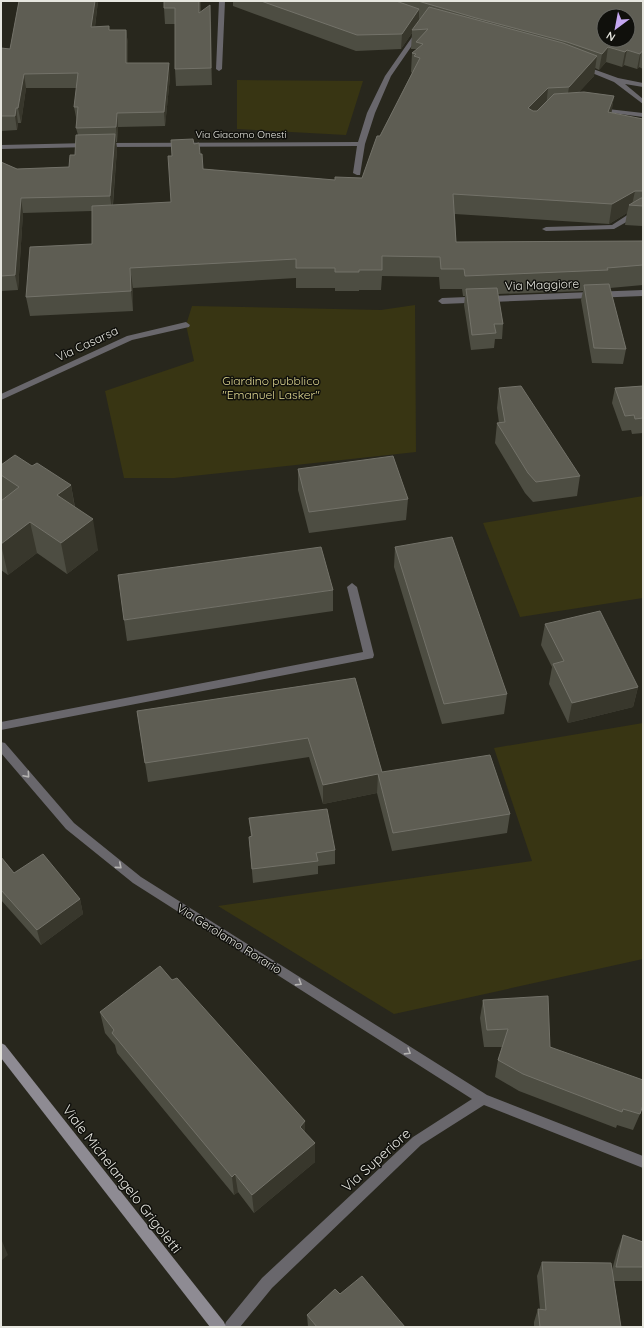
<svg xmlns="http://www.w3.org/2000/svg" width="644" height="1328" viewBox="0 0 644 1328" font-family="Quicksand,sans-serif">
<rect width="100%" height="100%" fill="#28271d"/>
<!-- green -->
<path fill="#383513" d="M237,80L363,81L346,135L237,129Z
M415,305L416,452L174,478H124L105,391L194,361L186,325L192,306L381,310Z
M643,496V598L520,617L483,523Z
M643,723V959L394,1014L218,906L532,861L494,748Z"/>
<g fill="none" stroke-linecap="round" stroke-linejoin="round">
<!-- service -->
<path fill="#69676c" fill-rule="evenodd" d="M219,1H225L222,69L219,71L216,69Z
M599,108L643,113V117L597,111V109Z
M632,212H643V216H637L614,229L546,231L542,229L546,227L612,225Z"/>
<!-- minor -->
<path fill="#69676c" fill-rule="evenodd" d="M417,30L422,31L391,76L375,113L365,144L360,175H357L353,173L357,146L104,147L100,145L104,143L358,142L367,113L385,76Z
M582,65L618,78L643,83V87L625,84L643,99V104L614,82L580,68L579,67Z
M88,143L92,145L91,147L1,149V145Z
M643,290V296L442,304L438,301L442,298Z
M186,322L190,325L189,327L132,340L1,400V394L127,336Z
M352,583L357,587L374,655L373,658L1,730V722L363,652L347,587Z
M1,742L5,743L74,823L141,877L487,1095L643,1156V1168L484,1105L421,1145L272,1288L240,1327H224L226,1322L262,1278L413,1137L472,1099L133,883L66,829L1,753Z"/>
<!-- secondary -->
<path fill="#8e8b93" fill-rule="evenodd" d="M1,1043L5,1045L224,1322L226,1327H210L1,1058Z"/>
</g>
<!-- wall -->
<path fill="#4d4d42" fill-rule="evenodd" d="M19,1H98L95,27L110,30H126L128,44V63L170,77L165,126L118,127L117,142H116L117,149L113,205L171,202L172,156L194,144L200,154L203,169L335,180L362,178L380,136L412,73L411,72L412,53L416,50V49H411L412,33L401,49L356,51L233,6V1H643V69L639,67L637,69L624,65L622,67L606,62L599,70L595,68L594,76L578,93L614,96L611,113L643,119V285L610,288L626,349L623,364L592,363L581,300L583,291L498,294L503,324L502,339H495L494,348L471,350L464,305L465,296H463L462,289H440L439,277L382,276L381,290H359V291H335V288H296V278L133,288V311L30,316L26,297L92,244V211L23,213L18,290L1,291V162L17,169L69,167L75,155L78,135L76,128L77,122L74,107L77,88H26L21,123H18L17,130L1,131V48L10,49ZM627,213L625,225L642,226V241L456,242L455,214L609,224Z
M164,1H201V12L211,21L212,85L176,86L175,69V24H165L164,8Z
M643,386V433L632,434L631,430L622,431L612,403L615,388Z
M499,388L580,476L577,496L533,502L525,493L495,443L497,423H499L497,408Z
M1,465L32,466L71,485L75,507L98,550L67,574L37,553L8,575L1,570Z
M298,469L408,499L406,520L309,533L298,490Z
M395,547L507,694L504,714L442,724L394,567Z
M333,590V611L127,641L124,620Z
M545,624L638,687L633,707L568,723L549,684L552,667L541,645Z
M355,678L382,772L510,814L507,833L392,851L377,793L323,804L309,757L148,782L137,711Z
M249,818L335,850V864L318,866V874L253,883L249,837H251Z
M1,857L14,873L80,899L83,914L41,945L1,900Z
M172,980L305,1121V1132L315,1162L254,1213L238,1192L234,1195L117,1053L115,1045L105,1033L100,1012Z
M483,1000L550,1047L640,1114L633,1130L617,1125L616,1128L519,1091L495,1077L498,1060L503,1047H484L480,1018Z
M623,1235L643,1242V1281H614L621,1327H627H534V1322L538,1309H540L537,1276L542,1262L612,1270L617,1251Z
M340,1294L405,1327H308L307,1315Z"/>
<!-- shaded-wall -->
<path fill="#38372c" d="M95,1H98L93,41L91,27Z
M199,1H201L200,30L199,13Z
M210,5L211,21L212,85L211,68Z
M419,9V24L412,30V33L401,49L402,34Z
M126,30L128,44V78L126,63Z
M608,47L606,62L599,70L602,54Z
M627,50L624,65L622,67L625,52Z
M641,52L639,67L637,69L640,54Z
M597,56L594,76L566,106L569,87Z
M169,63L170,77L165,126L164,112Z
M24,74L26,88L21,123L18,108Z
M548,88L546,108L526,127L528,108Z
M614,96L611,116L608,112Z
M16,108L18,123L17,130L15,116Z
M117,113L118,127L117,142L116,127Z
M115,134L117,149L112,210L110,196Z
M635,191L632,205H629L627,213L609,224L612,204Z
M21,198L23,213L18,290L15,275Z
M130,268L133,288V311L131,291Z
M71,485L76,516L57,495Z
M93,519L98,550L67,574L61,543Z
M30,522L37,553L8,575L1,544Z
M638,687L633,707L568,723L572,703Z
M378,774L377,793L323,804V785Z
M80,899L83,914L41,945L37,930Z
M305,1121V1140L300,1127Z
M315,1143V1162L254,1213L252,1195Z
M235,1174L238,1192L234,1195L232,1177Z
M1,1241H2L8,1255L1,1261Z"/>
<!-- building -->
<path fill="#5e5d53" stroke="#737269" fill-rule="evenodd" d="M19,1H95L91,27L109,26V30H126V63H169L164,112L117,113L116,127L76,128L78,107H74L78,73L24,74L18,108H16L15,116H1V48L10,49Z
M164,1H199V13L210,5L211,68L175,69V8H164Z
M261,1H396L419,9L402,34L357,35Z
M418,1H643V52H641L640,54L627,50L625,52L608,47L602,54L567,42L476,18ZM604,16H628V40H604Z
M429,7L563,43L597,56L569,87L548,88L528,108L533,111H537L554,94L584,92L614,96L608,112L643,119V191H635L612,204L453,194L456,242L643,241V265L607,268L608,270L465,276L464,269H441L440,257L382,256V270H359V272H335V268H296V259L130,268L131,291L26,297L30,247L92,244V206L171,202L168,156H172L171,140L193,139L194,144L199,143L200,154H202L203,169L335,180V177L362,178L377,136H380L420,58L414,56L416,54L412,53L423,44L416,42L428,29L412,30Z
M115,134L110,196L21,198L15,275L1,276V162L17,169L69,167L70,155H75L76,135Z
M641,198H643V206L629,205Z
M609,284L626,349L594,348L584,285Z
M497,288L503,324H494L496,333L472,335L466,289Z
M521,386L580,476L536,482L528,473L497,423L505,422L499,388Z
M643,386V418L635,419L634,415L625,416L615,388Z
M15,455L32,466L37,463L71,485L57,495L93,519L61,543L30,522L1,544V501L19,487L1,475V465Z
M393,456L408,499L309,512L298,469Z
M452,537L507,694L444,704L395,547Z
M321,547L333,590L124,620L118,575Z
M600,611L638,687L572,703L553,664L564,661L545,624Z
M355,678L382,772L490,755L510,814L393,833L378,774L323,785L308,738L145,763L137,711Z
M327,809L335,850L316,853L318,861L252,869L249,837L252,836L249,818Z
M43,854L80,899L37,930L1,890V857L14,873Z
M160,966L172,980L177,978L305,1121L300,1127L315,1143L252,1195L235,1174L232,1177L112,1033L114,1030L100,1012Z
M548,996L550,1047L643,1080V1105L640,1114L623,1109L622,1112L523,1074L498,1060L508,1029L487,1030L483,1000Z
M623,1235L643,1242V1267H616Z
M542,1262L611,1263L621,1327H627H540L538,1309L546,1310Z
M362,1276L405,1327H317L307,1315L335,1289L340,1294Z"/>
<!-- one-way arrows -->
<defs><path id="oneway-chevron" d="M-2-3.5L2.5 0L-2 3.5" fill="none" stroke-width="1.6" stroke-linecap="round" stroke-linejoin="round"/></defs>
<g stroke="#b4b3b1">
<use href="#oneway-chevron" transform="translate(27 775) rotate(49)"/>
<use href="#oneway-chevron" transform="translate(119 866) rotate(40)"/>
<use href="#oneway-chevron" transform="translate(299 983) rotate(32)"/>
<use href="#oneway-chevron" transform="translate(408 1052) rotate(32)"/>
</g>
<g text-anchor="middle" stroke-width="3" stroke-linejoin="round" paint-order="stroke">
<!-- far-street labels -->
<g font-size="10" fill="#e6e6df" stroke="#10100c">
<text x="241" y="138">Via Giacomo Onesti</text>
</g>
<!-- street labels -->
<g font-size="12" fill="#e6e6df" stroke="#10100c">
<text transform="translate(542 285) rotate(-2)" y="4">Via Maggiore</text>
<text transform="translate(87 344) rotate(-25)" y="4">Via Casarsa</text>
<text transform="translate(229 939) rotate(32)" y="4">Via Gerolamo Rorario</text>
</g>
<!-- park labels -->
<g font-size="12" fill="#dfd791" stroke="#10100c">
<text x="271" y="385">Giardino pubblico<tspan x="271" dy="14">"Emanuel Lasker"</tspan></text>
</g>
<!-- near-street labels -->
<g font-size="14" fill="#e6e6df" stroke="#10100c">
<text transform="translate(376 1160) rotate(-42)" y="5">Via Superiore</text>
<text transform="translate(122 1179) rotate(52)" y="5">Viale Michelangelo Grigoletti</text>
</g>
</g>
<!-- border -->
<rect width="644" height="1328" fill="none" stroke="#e6e6df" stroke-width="4"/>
<!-- north arrow -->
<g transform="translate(616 28) rotate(212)"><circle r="19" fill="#10100c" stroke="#666660"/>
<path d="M0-3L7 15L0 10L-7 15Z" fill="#c5a7f1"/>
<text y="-6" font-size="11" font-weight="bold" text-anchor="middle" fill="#e6e6df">N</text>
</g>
</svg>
